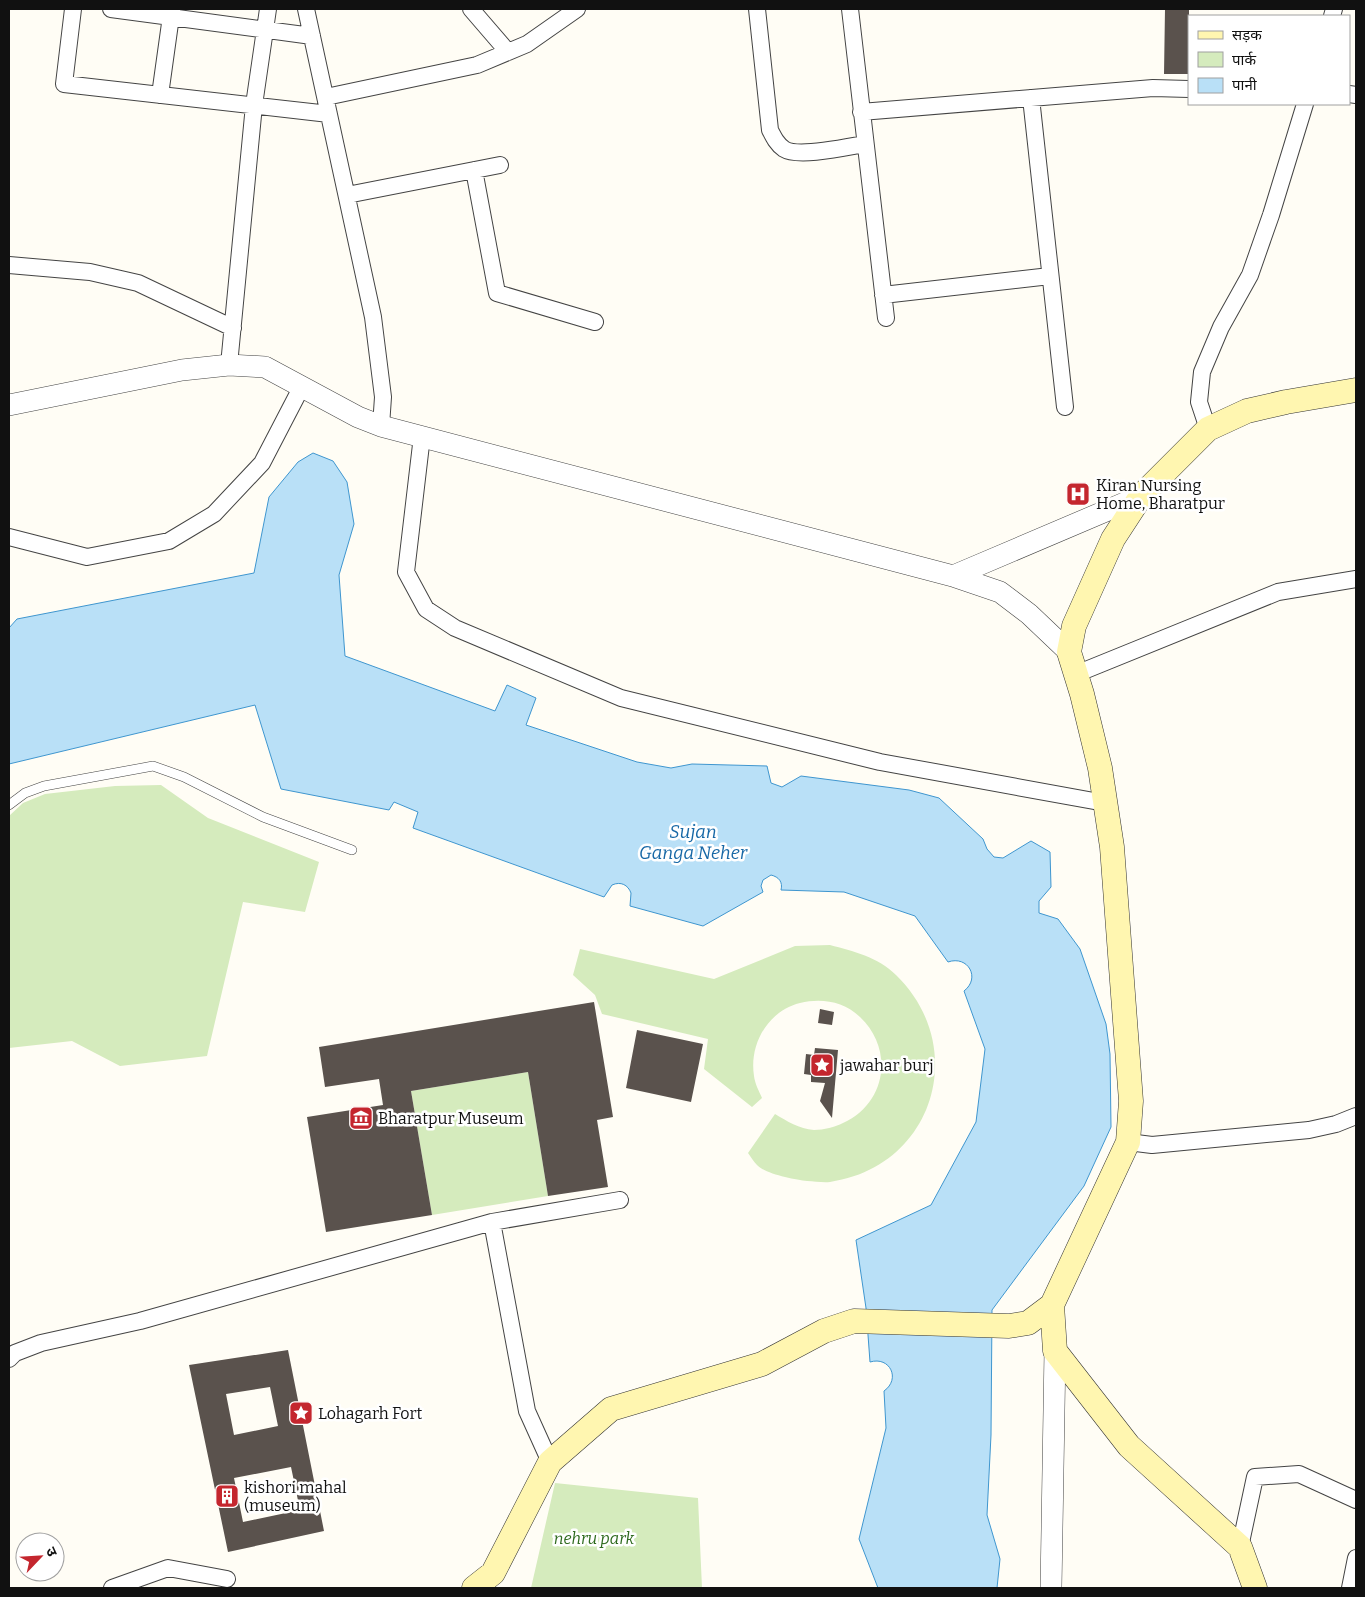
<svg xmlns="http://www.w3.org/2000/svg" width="1365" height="1597" viewBox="0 0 1365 1597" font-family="Bitter,'Noto Sans Devanagari',serif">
<rect width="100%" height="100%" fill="#fffdf5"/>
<!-- green -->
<path fill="#d5ebbd" d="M161,785L208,818L319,862L305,912L243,902L207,1056L120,1066L72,1041L9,1048V816L23,803L45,794L115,786Z
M830,945C853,951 878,957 896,975C970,1047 934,1167 830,1182C823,1183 814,1181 807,1181C795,1180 765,1174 757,1165C754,1162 751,1157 748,1153L775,1114C787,1121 799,1129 814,1130C824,1130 835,1127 843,1123C887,1103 894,1049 860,1017C843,1001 821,998 800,1003C768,1011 749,1044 754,1076C755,1084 759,1091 762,1098L752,1107L704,1069L708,1039L602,1014L595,995L573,975L580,949L714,979L795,946Z
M528,1072L548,1196L432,1215L411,1091Z
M555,1483L698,1498L702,1588H531Z"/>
<!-- water -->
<path fill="#b9e0f7" stroke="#3f96cf" d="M313,453L333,461L347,482L354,524L339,575L345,656L495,711L507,685L536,698L526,725L637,762L671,768L692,764L767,766L771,783L782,787L801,776L909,790L939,798L983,839L987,849L994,857L1003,858L1031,841L1050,852L1051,887L1039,901V913L1058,919L1080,949L1106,1024L1110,1054L1111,1127L1084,1186L992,1310L991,1435L987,1515L1000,1559L997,1588H878L859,1539L886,1428L884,1391C901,1379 890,1356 870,1362L866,1308L856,1240L931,1205L976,1122L985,1049L964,991C981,978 968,955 948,962L915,916L844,892L781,890C783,882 779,877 771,875L763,880L761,886L763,892L703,926L630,906L631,893C628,885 621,881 612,885L604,897L413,828L418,812L394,802L389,810L281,789L255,705L9,764V628L17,619L254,573L269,497L298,462Z"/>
<!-- building -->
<path fill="#5a524d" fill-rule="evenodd" d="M1165,9H1189V74H1164Z
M1067,487L1085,488L1084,502L1067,500Z
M594,1002L613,1117L597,1120L608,1187L548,1196L528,1072L411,1091L432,1215L326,1232L307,1117L383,1105L379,1079L325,1087L319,1047Z
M820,1009L834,1012L832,1025L818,1023Z
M637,1030L703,1044L691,1102L626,1088Z
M815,1048L838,1050L832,1118L820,1101L825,1083L811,1082V1075L804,1074L806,1054L814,1055Z
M288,1350L324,1531L228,1552L189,1365ZM270,1387L278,1426L234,1435L226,1394ZM291,1467L300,1510L243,1522L234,1478Z"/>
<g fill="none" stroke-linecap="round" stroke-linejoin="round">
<!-- service casing -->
<g stroke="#444" stroke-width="10">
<path id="service" d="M9,805L25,793L44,786L153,766L184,777L263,817L352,850"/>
</g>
<!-- minor casing -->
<g stroke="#444" stroke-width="18">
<path id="minor" d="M73,9L64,84L329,114
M111,9L312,36
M306,9L373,317L383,397L381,426
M471,9L508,52
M757,9L770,130C774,138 777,144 784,149C798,158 847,147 865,144
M850,9L886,318
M1332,16L1334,9
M1349,94L1356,95
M160,95L172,9
M326,97L477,65L527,44L577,9
M1031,98L1065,407
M861,112L1153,88L1189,89
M474,170L497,293L595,322
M347,195L500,165
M9,265L90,272L138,283L233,328
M883,295L1050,276
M229,365L254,105L268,9
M1208,429L1199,402L1202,372L1221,327L1250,275L1271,215L1305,104
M422,436L406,572L426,609L455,628L621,698L880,762L1105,803
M9,537L87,557L169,541L214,514L262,463L302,386
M1076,674L1278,592L1356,579
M1128,1142L1152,1145L1309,1130L1336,1124L1356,1116
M492,1222L527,1411L550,1462
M9,1359L15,1353L41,1343L140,1321L492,1222L620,1200
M1240,1547L1255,1477L1299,1474L1356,1500
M112,1588L168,1568L227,1579
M1350,1588L1356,1558"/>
</g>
<!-- tertiary casing -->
<g stroke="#444" stroke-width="22">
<path id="tertiary" d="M9,405L182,370L229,365L265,367L358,417L381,426L953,576L1141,496
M953,576L1000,592L1029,614L1069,652
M1051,1588L1055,1351"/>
</g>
<!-- secondary casing -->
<g stroke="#333" stroke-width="25">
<path id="secondary" d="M474,1588L493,1573L550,1462L611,1409L762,1364L824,1331L854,1321L1009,1326L1028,1323L1052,1305
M1255,1588L1240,1547L1129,1446L1055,1351L1052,1305L1128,1142L1131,1101L1112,847L1100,768L1082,694L1069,652L1074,626L1113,539L1141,496L1208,429L1247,411L1286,402L1356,390"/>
</g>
<!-- service -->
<use href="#service" stroke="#fff" stroke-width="9"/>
<!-- minor -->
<use href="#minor" stroke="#fff" stroke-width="16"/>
<!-- tertiary -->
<use href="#tertiary" stroke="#fff" stroke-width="21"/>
<!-- secondary -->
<use href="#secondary" stroke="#fff6b0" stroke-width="24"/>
</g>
<!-- icons -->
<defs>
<g id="hospital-square" transform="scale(1.25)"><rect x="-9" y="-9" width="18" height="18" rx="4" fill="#c4262e" stroke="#fff"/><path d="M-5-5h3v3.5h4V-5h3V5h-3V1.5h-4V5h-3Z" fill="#fff"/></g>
<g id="sight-square" transform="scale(1.25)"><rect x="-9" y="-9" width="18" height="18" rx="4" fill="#c4262e" stroke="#fff"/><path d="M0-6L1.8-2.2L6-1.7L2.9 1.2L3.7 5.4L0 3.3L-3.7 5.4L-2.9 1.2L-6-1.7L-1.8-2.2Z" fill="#fff"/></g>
<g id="museum-square" transform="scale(1.25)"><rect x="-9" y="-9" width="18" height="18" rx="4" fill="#c4262e" stroke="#fff"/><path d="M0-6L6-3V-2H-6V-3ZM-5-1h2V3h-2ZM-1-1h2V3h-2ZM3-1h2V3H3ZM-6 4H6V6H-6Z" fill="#fff"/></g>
<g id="building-square" transform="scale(1.25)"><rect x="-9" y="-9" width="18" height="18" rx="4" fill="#c4262e" stroke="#fff"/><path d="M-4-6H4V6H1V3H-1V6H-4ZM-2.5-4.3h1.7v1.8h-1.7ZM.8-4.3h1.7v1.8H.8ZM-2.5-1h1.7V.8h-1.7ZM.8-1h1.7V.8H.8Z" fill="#fff"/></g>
</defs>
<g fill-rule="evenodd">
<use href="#hospital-square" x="1078" y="494"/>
<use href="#sight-square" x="822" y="1065"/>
<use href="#museum-square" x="361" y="1118"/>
<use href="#sight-square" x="301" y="1413"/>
<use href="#building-square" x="227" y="1496"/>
</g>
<g text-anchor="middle" stroke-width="5" stroke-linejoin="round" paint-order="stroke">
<!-- poi labels -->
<g font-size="16" fill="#111" stroke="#fff" text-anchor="start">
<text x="1096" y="491">Kiran Nursing<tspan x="1096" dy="18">Home, Bharatpur</tspan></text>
<text x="840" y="1071">jawahar burj</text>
<text x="378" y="1124">Bharatpur Museum</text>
<text x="318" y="1419">Lohagarh Fort</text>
<text x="244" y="1493">kishori mahal<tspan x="244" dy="18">(museum)</tspan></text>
</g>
<!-- park labels -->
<g font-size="16" font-style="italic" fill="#2f6b1f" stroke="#fff">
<text x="594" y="1544">nehru park</text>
</g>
<!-- water labels -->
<g font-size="18" font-style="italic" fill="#1768a6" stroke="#fff">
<text x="693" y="838">Sujan<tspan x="693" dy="21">Ganga Neher</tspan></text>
</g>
</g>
<!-- border -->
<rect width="1365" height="1597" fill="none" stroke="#111111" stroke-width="20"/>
<!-- legend -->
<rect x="1188" y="15" width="162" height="90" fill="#ffffff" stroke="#a0a0a0"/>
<rect x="1198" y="31" width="25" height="8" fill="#fff6b0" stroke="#a0a0a0"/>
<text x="1232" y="40" font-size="15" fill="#111111">सड़क</text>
<rect x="1198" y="52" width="25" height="15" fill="#d5ebbd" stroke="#a0a0a0"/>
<text x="1232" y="65" font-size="15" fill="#111111">पार्क</text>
<rect x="1198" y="78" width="25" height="15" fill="#b9e0f7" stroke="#a0a0a0"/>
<text x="1232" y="90" font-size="15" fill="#111111">पानी</text>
<!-- north arrow -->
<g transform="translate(40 1557) rotate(65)"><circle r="24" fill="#ffffff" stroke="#a0a0a0"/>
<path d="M0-4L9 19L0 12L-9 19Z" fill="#c4262e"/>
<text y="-8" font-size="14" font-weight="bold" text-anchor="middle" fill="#111111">उ</text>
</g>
</svg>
